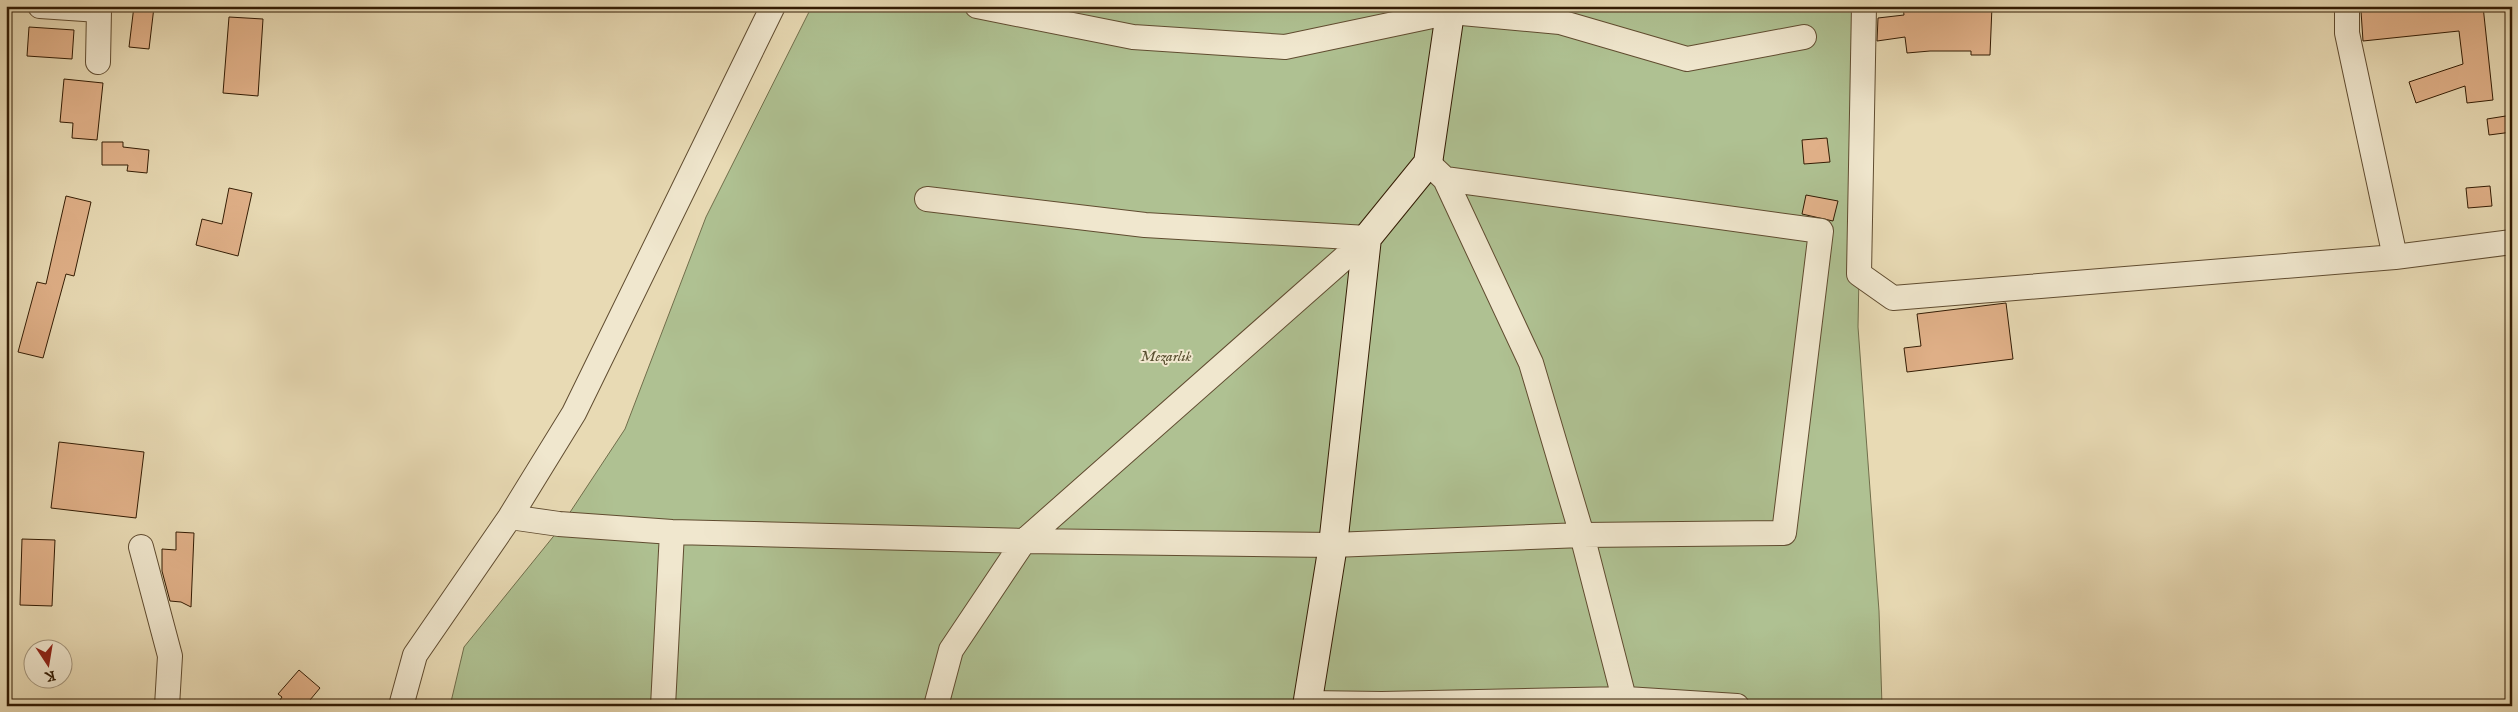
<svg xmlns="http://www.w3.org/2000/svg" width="2518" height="712" viewBox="0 0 2518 712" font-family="'IM FELL English',serif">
<rect width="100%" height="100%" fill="#e8dab4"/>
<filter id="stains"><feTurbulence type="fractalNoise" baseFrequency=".004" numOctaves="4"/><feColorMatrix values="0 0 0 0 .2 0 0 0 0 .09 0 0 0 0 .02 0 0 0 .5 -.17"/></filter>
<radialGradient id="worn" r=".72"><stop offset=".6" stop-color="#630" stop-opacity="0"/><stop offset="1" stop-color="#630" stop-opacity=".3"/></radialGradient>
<!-- green -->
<path fill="#afc192" stroke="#716e4b" d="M812,6H1864L1858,327L1879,611L1882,706H450L464,647L557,532L625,429L706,217Z"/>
<!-- building -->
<path fill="#e1b189" stroke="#331c04" d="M134,6L154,7L149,49L129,47Z
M1903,6H1992L1990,55H1971V51H1930L1907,53L1905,37L1877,41L1878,18L1904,15Z
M2399,6H2483L2493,100L2467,103L2465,86L2416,103L2409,82L2463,64L2459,31L2363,41L2361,11Z
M229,17L263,19L258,96L223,93Z
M29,27L74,30L72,59L27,56Z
M64,79L103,83L97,140L72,138L73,123L60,122Z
M2512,115V132L2489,135L2487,119Z
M1827,138L1830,162L1804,164L1802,140Z
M102,142H123V147L149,150L147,173L127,171L128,165H102Z
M2490,186L2492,206L2468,208L2466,188Z
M229,188L252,193L238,256L196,245L202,219L222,224Z
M1806,195L1838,201L1833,221L1802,214Z
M66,196L91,202L74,276L66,274L43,358L18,352L37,282L46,284Z
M2006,303L2013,359L1907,372L1904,348L1921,346L1917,314Z
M59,442L144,452L136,518L51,508Z
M176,532L194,533L191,607L181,602L170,601L162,571V549L176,550Z
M22,539L55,540L52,606L20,605Z
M299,670L320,688L305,706H276L282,697L278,694Z"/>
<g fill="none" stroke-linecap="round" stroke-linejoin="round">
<!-- street casing -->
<g stroke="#604c30" stroke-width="26">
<path id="street" d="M40,6L99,10L100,6
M977,6L1133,37L1285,47L1451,12L1560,22L1687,59L1804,37
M1864,6L1859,274L1893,298L2395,257L2512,242
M2347,6V33L2395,257
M98,62L99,10
M1445,179L1531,363L1582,535L1626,706
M927,199L1145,225L1367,238
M510,517L559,524L672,532L1024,541L1333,545L1582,535L1784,533L1821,231L1445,179L1428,163
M141,547L170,656L167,706
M1308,703L1382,704L1626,699L1737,706
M401,706L415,655L510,517L574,413L773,6
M663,706L672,532
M936,706L951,650L1024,541L1367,238"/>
</g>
<!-- secondary casing -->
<g stroke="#331c04" stroke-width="30">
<path id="secondary" d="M1307,706L1333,545L1367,238L1428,163L1451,6"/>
</g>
<!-- street -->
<use href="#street" stroke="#f0e7ce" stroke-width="24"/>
<!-- secondary -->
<use href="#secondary" stroke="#f0e7ce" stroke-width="28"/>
</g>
<g text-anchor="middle" stroke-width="4" stroke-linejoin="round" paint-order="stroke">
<!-- park labels -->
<g font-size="15" font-style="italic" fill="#584e2f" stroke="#f0e7ce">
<text x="1166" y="361">Mezarlık</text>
</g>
</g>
<!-- margin -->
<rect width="2518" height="712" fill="none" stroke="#e8dab4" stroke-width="25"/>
<rect x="8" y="8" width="2503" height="697" fill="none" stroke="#331c04" stroke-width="2.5"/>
<rect x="12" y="12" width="2493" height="687" fill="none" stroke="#331c04"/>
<!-- north arrow -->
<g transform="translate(48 664) rotate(168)"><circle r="24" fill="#f0e7ce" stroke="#a4967d"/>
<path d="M0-4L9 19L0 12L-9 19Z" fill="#8f2418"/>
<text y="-8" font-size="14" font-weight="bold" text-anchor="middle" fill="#331c04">K</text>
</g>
<rect width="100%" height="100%" filter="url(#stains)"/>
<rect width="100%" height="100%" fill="url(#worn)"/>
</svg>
